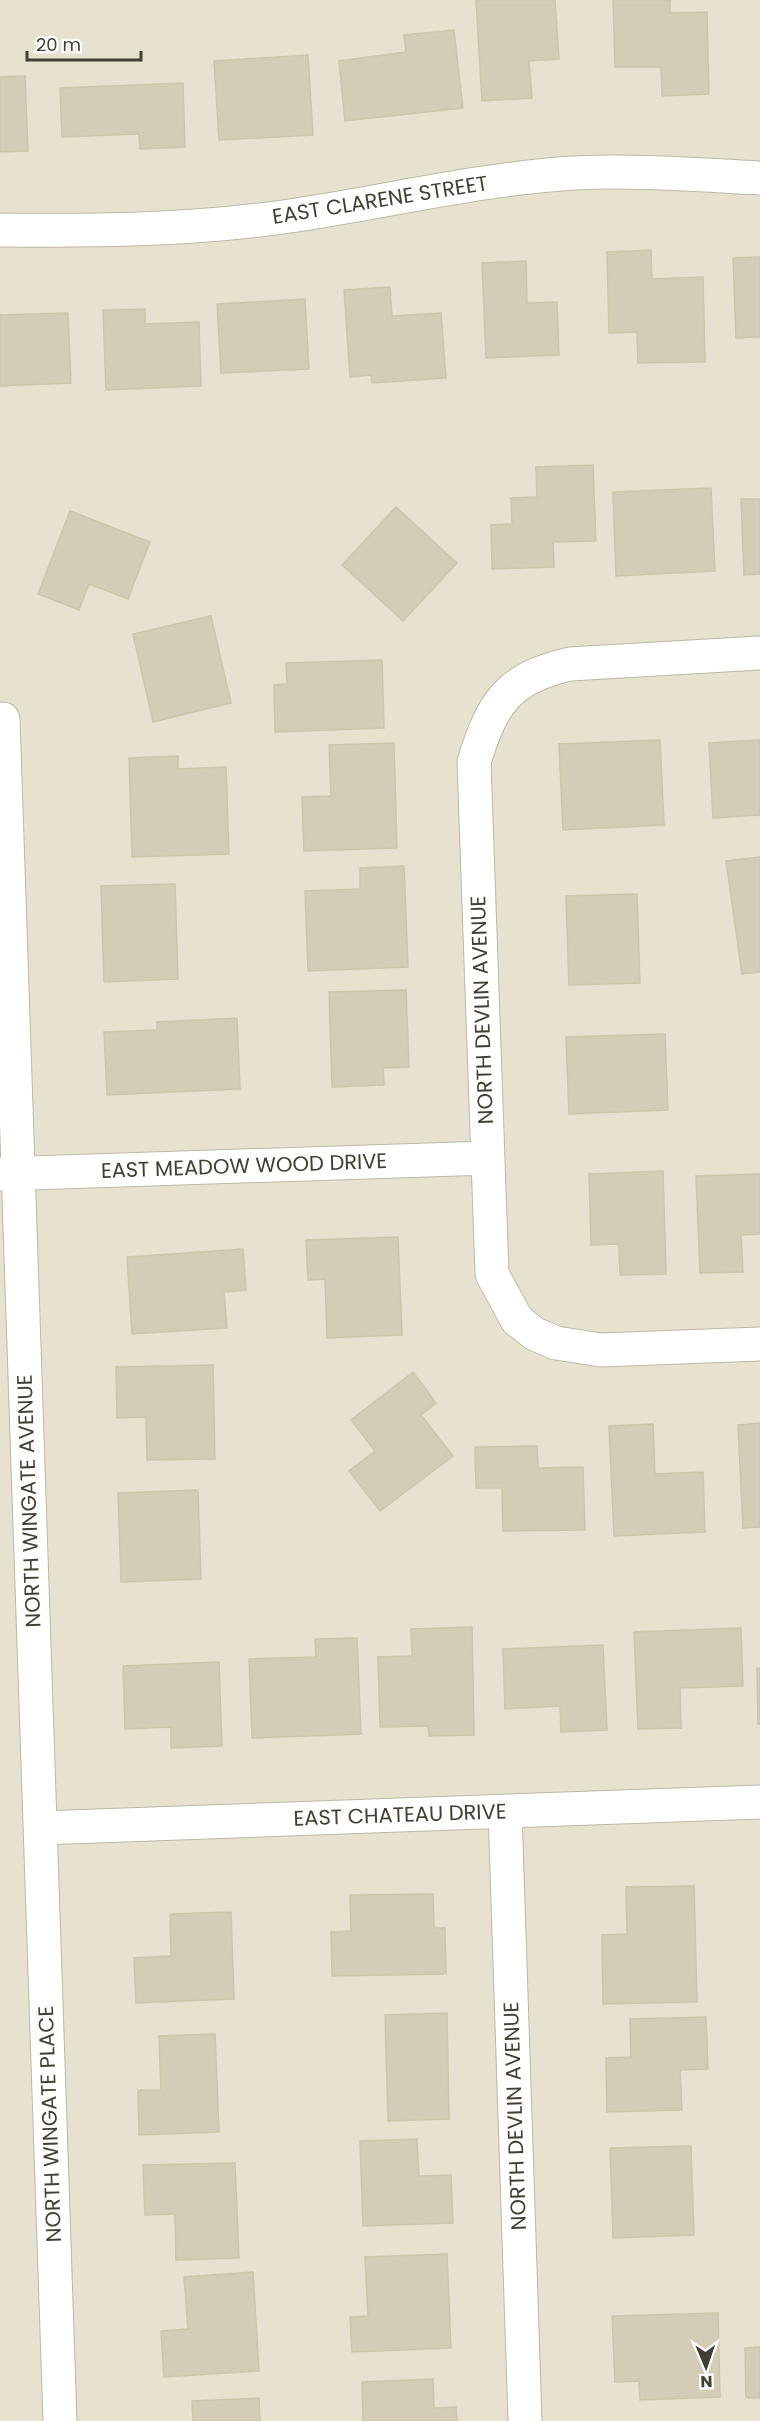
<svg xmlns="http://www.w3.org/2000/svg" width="760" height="2421" viewBox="0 0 760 2421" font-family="Poppins,sans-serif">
<rect width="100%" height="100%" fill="#f2efe1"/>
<!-- residential -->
<path fill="#e6e2cf" d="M0,0H760V2421H0Z"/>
<!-- building -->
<path fill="#d3ccb6" stroke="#cec5a9" stroke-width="1.5" d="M476,0H555L559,59L529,61L532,98L482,101Z
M613,0H670V13L707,12L709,94L662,96L661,67H615Z
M454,30L463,108L345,121L339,61L406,52L404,35Z
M308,55L313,135L219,140L214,61Z
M25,76L28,151L0,152V77Z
M183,83L185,147L140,149L139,134L62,137L60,88Z
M651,250L652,279L703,277L705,362L638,363L637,332L609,333L607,252Z
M760,257V337L736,338L733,258Z
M526,261L527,303L557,302L559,355L486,358L482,263Z
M390,287L392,316L441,313L446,378L372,383L371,375L350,377L344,290Z
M305,299L309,369L221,373L217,304Z
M145,309V324L199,322L201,386L106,390L103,310Z
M68,313L71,383L0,386V315Z
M593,465L596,541L553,542L554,567L492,569L491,525L512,524L511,498L537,497L536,467Z
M711,488L715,571L616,576L613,492Z
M741,499H760V574L744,575Z
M396,507L457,563L403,621L342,565Z
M70,511L150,542L128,599L89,584L79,610L38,594Z
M211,616L231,703L153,722L133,634Z
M382,660L384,728L275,732L274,685L287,684L286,663Z
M660,740L664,825L563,830L559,744Z
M760,740V815L713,818L709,743Z
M394,743L397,848L304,851L302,797L331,796L329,745Z
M178,756V769L226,767L229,854L132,857L129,758Z
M760,857V972L742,974L726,861Z
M404,866L408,967L308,971L305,891L360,889V868Z
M175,884L178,979L104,982L101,886Z
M637,894L640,983L569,985L566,896Z
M406,990L409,1067L383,1068L384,1085L332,1087L329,992Z
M237,1018L240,1089L107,1095L104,1032L157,1030V1022Z
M665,1034L668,1110L569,1114L566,1037Z
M663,1171L666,1274L620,1275L619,1244L591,1245L589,1174Z
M760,1174V1234L741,1235L743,1272L700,1273L696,1176Z
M398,1237L402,1335L327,1338L325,1279L308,1280L306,1240Z
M243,1249L246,1290L224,1292L227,1328L132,1334L127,1257Z
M213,1365L215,1459L147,1460L146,1417L117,1418L116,1367Z
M413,1372L436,1403L421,1415L453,1456L380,1511L349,1471L375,1451L351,1420Z
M760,1423V1527L743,1528L738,1425Z
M653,1424L655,1474L703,1472L705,1532L614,1536L609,1426Z
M537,1446L538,1468L583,1467L585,1530L503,1531L502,1488H476L475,1447Z
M198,1490L201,1579L121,1582L118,1493Z
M472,1627L474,1735L429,1736L428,1726L380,1727L378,1657L412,1656L411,1629Z
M741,1628L743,1686L680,1688L681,1728L638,1729L634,1632Z
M357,1638L361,1734L252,1738L249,1659L316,1657L315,1639Z
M603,1645L607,1730L561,1732L560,1706L505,1709L503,1649Z
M219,1662L222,1746L171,1748V1727L125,1729L123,1666Z
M757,1668H760V1724H758Z
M694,1886L697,2002L603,2004L602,1935L627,1934L626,1887Z
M433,1894L434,1928H445L446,1974L332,1976L331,1932L351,1931L350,1895Z
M231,1912L234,1999L136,2003L134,1958L171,1956L170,1914Z
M447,2013L449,2119L388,2121L385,2015Z
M706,2017L708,2069L680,2070L682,2110L607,2112L606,2058L631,2057L630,2019Z
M215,2034L219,2132L139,2135L138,2090H161L159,2036Z
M417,2139L419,2176L451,2175L453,2223L363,2226L360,2141Z
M691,2146L694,2235L613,2238L610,2148Z
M235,2163L239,2258L176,2260L175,2214L145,2215L143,2165Z
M447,2254L451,2348L352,2352L350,2317L368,2316L365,2257Z
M253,2272L259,2371L164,2377L161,2331L188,2329L184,2277Z
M718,2313L720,2397L640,2400L639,2381L615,2382L612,2316Z
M760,2347V2398H746L745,2348Z
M433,2379L434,2408L456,2407L457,2421H363L362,2382Z
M259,2398L260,2421H193L192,2401Z"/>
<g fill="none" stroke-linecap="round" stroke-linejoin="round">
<!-- street casing -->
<g stroke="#bdb8a4" stroke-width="35">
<path id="street" d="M0,230C97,231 195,230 290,216C385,202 478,179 574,173C636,170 698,175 760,178
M760,653L570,664C507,678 492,704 474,762L492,1274L517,1320L535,1334L556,1343L601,1350L760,1344
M3,719L60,2421
M0,1174L488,1158
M505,1811L525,2421
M41,1828L760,1802"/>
</g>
<!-- street -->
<use href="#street" stroke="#fff" stroke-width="33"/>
</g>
<g text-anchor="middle" stroke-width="5" stroke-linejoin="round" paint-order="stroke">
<!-- street labels -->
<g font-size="21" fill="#433e32" stroke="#fff">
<text transform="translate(380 200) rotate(-9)" y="7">EAST CLARENE STREET</text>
<text transform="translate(482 1010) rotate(-92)" y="7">NORTH DEVLIN AVENUE</text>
<text transform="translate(244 1166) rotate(-2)" y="7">EAST MEADOW WOOD DRIVE</text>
<text transform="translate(29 1501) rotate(-92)" y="7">NORTH WINGATE AVENUE</text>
<text transform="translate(400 1815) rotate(-2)" y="7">EAST CHATEAU DRIVE</text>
<text transform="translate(515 2116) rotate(-92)" y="7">NORTH DEVLIN AVENUE</text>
<text transform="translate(50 2124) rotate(-92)" y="7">NORTH WINGATE PLACE</text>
</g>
</g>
<!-- north arrow -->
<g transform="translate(706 2367) rotate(178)" stroke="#ffffff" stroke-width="4.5" paint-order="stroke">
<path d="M0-4.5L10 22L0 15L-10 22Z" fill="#433e32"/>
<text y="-9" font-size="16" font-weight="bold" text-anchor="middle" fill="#433e32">N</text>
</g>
<!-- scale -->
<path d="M27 51v9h114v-9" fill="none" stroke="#433e32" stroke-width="3"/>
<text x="36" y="51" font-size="18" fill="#433e32" stroke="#ffffff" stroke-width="4.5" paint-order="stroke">20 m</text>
</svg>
